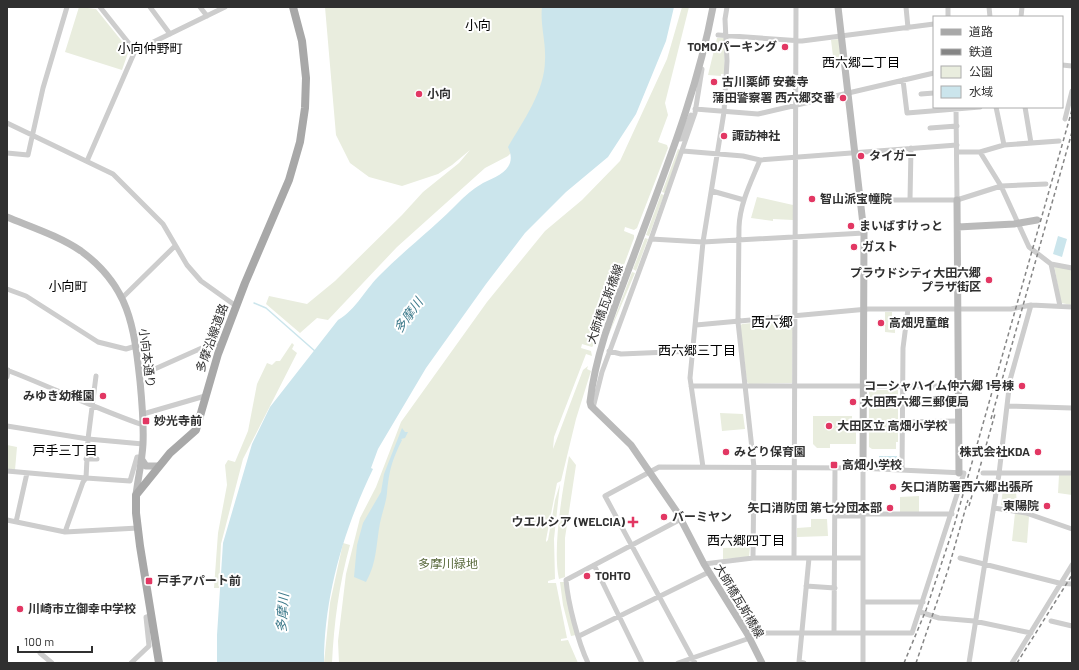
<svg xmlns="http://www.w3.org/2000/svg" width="1079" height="670" viewBox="0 0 1079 670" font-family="Barlow,'Noto Sans JP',sans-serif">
<rect width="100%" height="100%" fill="#fff"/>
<!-- green -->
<path fill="#e9edde" d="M79,7L96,9L129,50L122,70L65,52Z
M325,7H587L536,126L508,156L485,168L397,247L328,320L317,318L300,333L266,304L269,296L307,304L335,281L402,215L423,192L459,163L470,150L452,165L438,174L402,186L369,177L350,163L336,135Z
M682,7H689L665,103L668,115L658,142L667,145L668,148L637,228L634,230L625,227L624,231L634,235V238L594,345L592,347L582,344L581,348L591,351L592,356L586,354L554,437L553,449L583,370L588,366L587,369L591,371L576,419L561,481L557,483L556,488L546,540V542L548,540L555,500L560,484L554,539L555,579L548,581V583H556L567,638L561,639V641L568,640L578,663H339L338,641L346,574L360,518L376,487L401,422L487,302L545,231L582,200L620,161L667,59Z
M717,38H724L725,74H721V76L708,75Z
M839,39L841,64H834L831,40Z
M678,149L680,150L665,193L662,192Z
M661,194L664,195L649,236L646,235Z
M757,197L793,205V220L773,219V221L751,218Z
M645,238L648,239L636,271L633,269Z
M1054,265L1072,269V305L1061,303Z
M632,272L635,273L609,334V333Z
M885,312H892V322H895V333L885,332Z
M792,319L793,320L792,383L749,384L747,382L740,326L742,324Z
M292,343L294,345L292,349L297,353L243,459L221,544L219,588H214L218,533L227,485L225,465L228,460L235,462L248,431L257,384L267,363L272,365L276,361H280Z
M869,390H898V442H896V449H872L869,447Z
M720,413L743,414L745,429L722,431Z
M813,416H852V421H856V444H830V448H817L813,444Z
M7,445L17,447L15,470L7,469Z
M569,456L576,465L565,538V577L559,579C552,549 563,487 569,456Z
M1059,475H1072V495L1058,493Z
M1003,489L1016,490L1017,508L1001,505Z
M919,496V512H900V497Z
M1015,513L1027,514L1029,517L1027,543L1012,541Z
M811,519H827L828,536L797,537V528L811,527Z
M343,543L350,545C339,584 334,623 332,663H324L330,603Z
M750,547L749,557L723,559V548Z
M560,582H564L576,635L571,636L563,605Z"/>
<!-- water -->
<path fill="#cbe5ec" d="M542,7H674L666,41L636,114L608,157L566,192L525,233L486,284L426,368L378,449L371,468L373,469C344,529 324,596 324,663H217V635L223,543L252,444L270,407L338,320C356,310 366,288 381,274C407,248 436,226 461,200C467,194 476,187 483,183C499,176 518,168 508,147C523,121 545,91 545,60C546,41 540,25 542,7Z
M1058,236L1067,239L1062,257L1053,254Z
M402,428L405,432H408L405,438L401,439L402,440C392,460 389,471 387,493C386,503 382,513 380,523C376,544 377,563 366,582L354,577L357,545L363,523L381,492L384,474Z
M879,456H897V462H879Z"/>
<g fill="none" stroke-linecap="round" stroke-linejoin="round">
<!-- stream -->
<path stroke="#cbe5ec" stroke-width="1.5" d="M254,303L266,308L316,352"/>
<!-- street -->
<path stroke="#cdcdcd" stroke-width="5" d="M100,7L135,51L225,7
M150,7L170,34
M200,7L207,16
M906,7L908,28
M948,7V17
M989,7L990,17
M1021,17L1022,7
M718,35L802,41L934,24
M1062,65L1072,66
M903,80L907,113L980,107
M921,94L934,93
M956,107L957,200
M996,107L1004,145
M1025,107L1031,143
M695,109L758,114L934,73
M1065,119L1072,91
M7,123L113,174L163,224L187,265L201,281L236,306
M930,128L957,126
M677,139H681L691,115
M683,151L743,156L760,160L957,145
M957,152H980L1001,186L1029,247L1051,264L1072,268
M980,152L1004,145L1059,141
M7,153L28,155L43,88L67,7
M87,161L135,51
M712,191L744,200
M860,200H957L1001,186L1046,184
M910,200L911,148
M651,239L703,242L864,233
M1051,264L1060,306
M7,289L26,296L98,342L126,349L136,346
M122,298L175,246
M696,325L868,309H1011L1031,305L1072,307
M609,351L621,354L693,351
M7,370C53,388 97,409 143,425
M139,376L213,343L221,344
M7,377L8,370
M691,386H958
M1008,406L1072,408
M593,408L602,372L651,239L695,113L702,69L699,67
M143,414L205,396
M902,422L958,421
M7,426L88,439L143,444
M86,459H97
M703,467L690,378L703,242L724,112L727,61L725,19L727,7
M863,468V663
M902,470L903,348L908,309
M7,471L86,478L130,481L137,457H142
M983,473H1072
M994,508L1026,513L1072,529
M863,514H952
M835,516H863
M7,520L65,532L138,528
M16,522L27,473
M65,532L83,482L86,478L88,439L96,376
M753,558L754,467L738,322L739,227C740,203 751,182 760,160
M794,558L796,7
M960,558L1059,583L1072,584
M704,564L753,558H863
M594,565L642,663
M806,586L835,588
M863,602H923
M920,612L939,618L974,621L1031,633
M1051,621L1072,626
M834,633L835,467
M579,636L709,572
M40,653L52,663
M131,663L149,646L146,617L152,615
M588,663C578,642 568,603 566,580L681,519
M678,663L750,638
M695,663L605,496L659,467L858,468L964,473L912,633H758L748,635
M804,663L799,662L809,558
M969,663L999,474L1010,380L1031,305
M1012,663L1072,565"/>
<!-- secondary -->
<path stroke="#bababa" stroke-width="7" d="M713,7C697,93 664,173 634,255C616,303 596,350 590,402L591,406L631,445L677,512L704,564L748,635L762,663
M838,7L864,233L863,468
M957,200L959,473
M7,217C31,227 59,236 81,251C129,286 134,326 140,381C142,402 144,423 143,444C142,462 138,478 136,495
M958,227L1014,224L1037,220
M142,460L146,466H158"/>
<!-- primary -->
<path stroke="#a8a8a8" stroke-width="8" d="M159,663L140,546L136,513V495L170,453L196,430L218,354L245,283L289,180L300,142L305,108L306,78L302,41L293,7"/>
<!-- rail -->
<path stroke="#858585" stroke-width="1.5" stroke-dasharray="4 3" stroke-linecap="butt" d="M991,419L1072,132
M969,506L995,414
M904,663L926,610L954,526L1072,110
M916,663L948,570L968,500
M1017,663L1072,575"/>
</g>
<!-- markers -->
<g fill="#e23763" stroke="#fff" stroke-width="1.5">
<circle cx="785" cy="47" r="4"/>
<circle cx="714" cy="82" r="4"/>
<circle cx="419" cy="94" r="4"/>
<circle cx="843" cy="98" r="4"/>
<circle cx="724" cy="136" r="4"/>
<circle cx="861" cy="156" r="4"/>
<circle cx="812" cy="199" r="4"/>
<circle cx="851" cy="226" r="4"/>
<circle cx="854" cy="247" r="4"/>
<circle cx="989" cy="280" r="4"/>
<circle cx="881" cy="323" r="4"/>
<circle cx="1022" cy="386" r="4"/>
<circle cx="103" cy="396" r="4"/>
<circle cx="853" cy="402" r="4"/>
<rect x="142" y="417" width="8" height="8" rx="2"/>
<circle cx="829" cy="426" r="4"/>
<circle cx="726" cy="452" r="4"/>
<circle cx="1038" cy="452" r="4"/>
<rect x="830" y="461" width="8" height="8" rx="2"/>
<circle cx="893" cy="487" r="4"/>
<circle cx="1047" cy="506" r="4"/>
<circle cx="890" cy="508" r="4"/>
<circle cx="664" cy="517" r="4"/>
<path d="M631 516h4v4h4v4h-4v4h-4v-4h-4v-4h4z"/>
<circle cx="587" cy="576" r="4"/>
<rect x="145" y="577" width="8" height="8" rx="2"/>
<circle cx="20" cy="609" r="4"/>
</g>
<g text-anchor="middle" stroke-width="4" stroke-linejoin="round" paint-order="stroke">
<!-- poi labels -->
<g font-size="12" font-weight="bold" fill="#303030" stroke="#fff" text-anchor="start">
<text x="777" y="51" text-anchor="end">TOMOパーキング</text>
<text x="722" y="86">古川薬師 安養寺</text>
<text x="427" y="98">小向</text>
<text x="835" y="102" text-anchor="end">蒲田警察署 西六郷交番</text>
<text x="732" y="140">諏訪神社</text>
<text x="869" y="160">タイガー</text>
<text x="820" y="203">智山派宝幢院</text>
<text x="859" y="230">まいばすけっと</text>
<text x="862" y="251">ガスト</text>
<text x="981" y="277" text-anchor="end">プラウドシティ大田六郷<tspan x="981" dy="14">プラザ街区</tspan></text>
<text x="889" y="327">高畑児童館</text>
<text x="1014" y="390" text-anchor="end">コーシャハイム仲六郷 1号棟</text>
<text x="95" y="400" text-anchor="end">みゆき幼稚園</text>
<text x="861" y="406">大田西六郷三郵便局</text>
<text x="154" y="425">妙光寺前</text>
<text x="837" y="430">大田区立 高畑小学校</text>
<text x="734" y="456">みどり保育園</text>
<text x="1030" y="456" text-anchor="end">株式会社KDA</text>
<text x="842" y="469">高畑小学校</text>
<text x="901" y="491">矢口消防署西六郷出張所</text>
<text x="1039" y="510" text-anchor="end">東陽院</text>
<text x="882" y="512" text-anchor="end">矢口消防団 第七分団本部</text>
<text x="672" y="521">バーミヤン</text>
<text x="625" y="526" text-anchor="end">ウエルシア (WELCIA)</text>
<text x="595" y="580">TOHTO</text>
<text x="157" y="585">戸手アパート前</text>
<text x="28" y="613">川崎市立御幸中学校</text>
</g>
<!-- street labels -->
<g font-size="12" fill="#303030" stroke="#fff">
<text transform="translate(605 304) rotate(-70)" y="4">大師橋瓦斯橋線</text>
<text transform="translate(212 338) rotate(-70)" y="4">多摩沿線道路</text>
<text transform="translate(147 358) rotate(83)" y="4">小向本通り</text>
<text transform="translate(739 601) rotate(59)" y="4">大師橋瓦斯橋線</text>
</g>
<!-- park labels -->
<g font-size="12" fill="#5b6b3e" stroke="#fff">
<text x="448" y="568">多摩川緑地</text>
</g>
<!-- neighbourhood labels -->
<g font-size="13" fill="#000" stroke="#fff">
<text x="478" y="30">小向</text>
<text x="150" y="53">小向仲野町</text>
<text x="861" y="67">西六郷二丁目</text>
<text x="68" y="291">小向町</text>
<text x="697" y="355">西六郷三丁目</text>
<text x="65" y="455">戸手三丁目</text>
<text x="746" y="545">西六郷四丁目</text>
</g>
<!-- water labels -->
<g font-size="13" font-style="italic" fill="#3d7a8b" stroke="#fff">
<text transform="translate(408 315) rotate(-54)" y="5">多摩川</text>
<text transform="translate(282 613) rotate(-86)" y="5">多摩川</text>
</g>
<!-- quarter labels -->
<g font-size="14" fill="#000" stroke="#fff">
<text x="772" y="327">西六郷</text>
</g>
</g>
<!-- border -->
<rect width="1079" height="670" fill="none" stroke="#303030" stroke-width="16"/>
<!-- legend -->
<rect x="933" y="16" width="130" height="92" fill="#ffffff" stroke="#acacac"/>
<rect x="941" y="29" width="20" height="6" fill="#a8a8a8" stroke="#acacac"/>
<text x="969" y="36" font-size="12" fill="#303030">道路</text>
<rect x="941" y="49" width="20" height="6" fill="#858585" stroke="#acacac"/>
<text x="969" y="56" font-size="12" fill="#303030">鉄道</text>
<rect x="941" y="66" width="20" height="12" fill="#e9edde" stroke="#acacac"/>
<text x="969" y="76" font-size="12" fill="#303030">公園</text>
<rect x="941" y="86" width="20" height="12" fill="#cbe5ec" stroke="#acacac"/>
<text x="969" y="96" font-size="12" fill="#303030">水域</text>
<!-- scale -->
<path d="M18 646v6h74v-6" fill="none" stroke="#303030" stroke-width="2"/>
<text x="24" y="646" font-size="12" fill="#303030" stroke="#ffffff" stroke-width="3" paint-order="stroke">100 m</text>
</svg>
